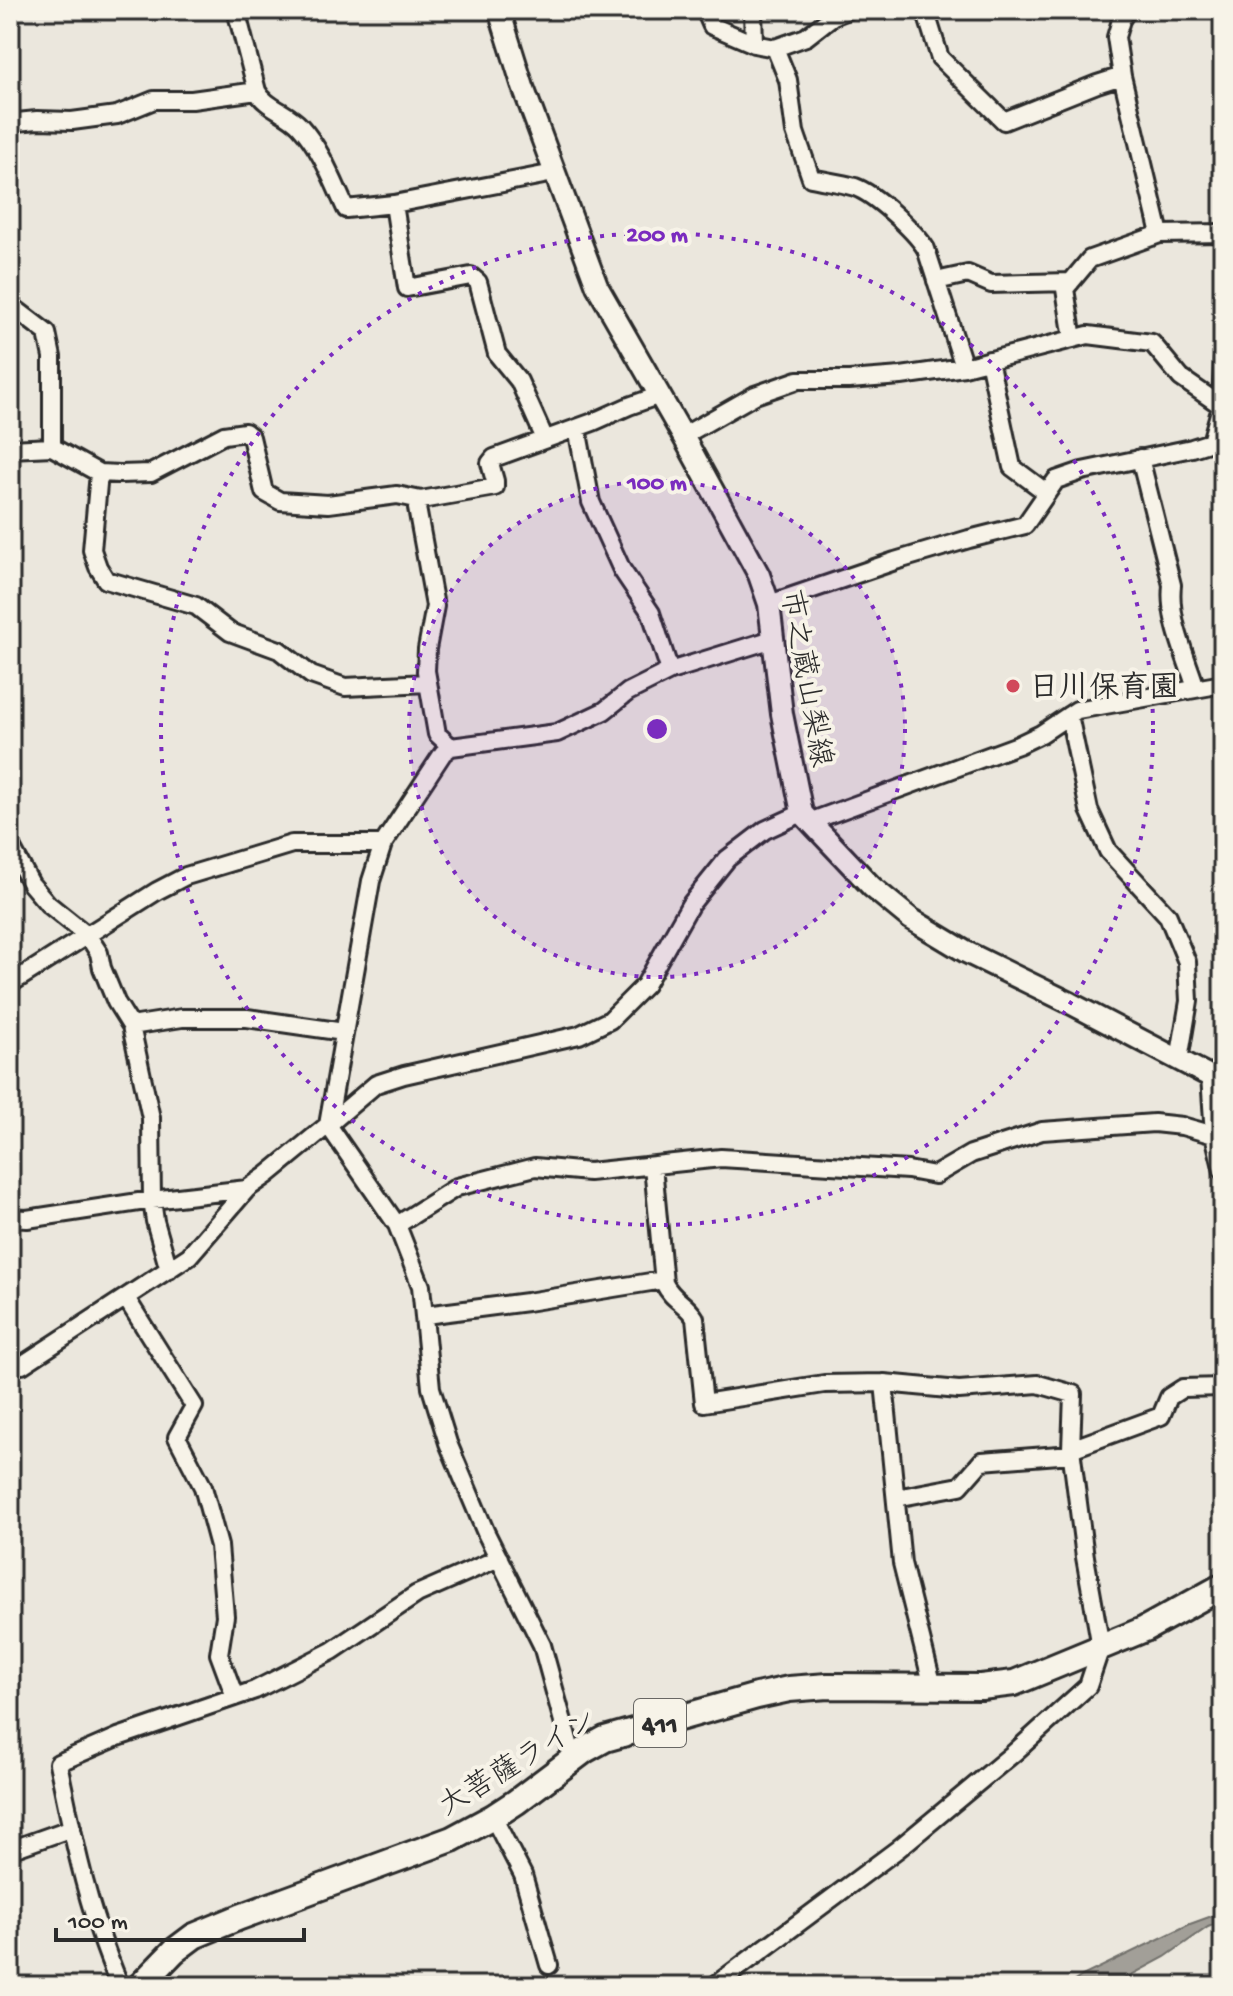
<svg xmlns="http://www.w3.org/2000/svg" width="1233" height="1996" viewBox="0 0 1233 1996" font-family="'Gochi Hand','Klee One',sans-serif">
<rect width="100%" height="100%" fill="#ebe7dd"/>
<filter id="ink" filterUnits="userSpaceOnUse"><feTurbulence type="fractalNoise" baseFrequency=".0125" numOctaves="2"/><feDisplacementMap in="SourceGraphic" scale="16" xChannelSelector="R" yChannelSelector="G"/><feConvolveMatrix kernelMatrix="1 2 1 2 8 2 1 2 1" color-interpolation-filters="sRGB"/></filter>
<g filter="url(#ink)">
<!-- water -->
<path fill="#a29f98" stroke="#72716c" stroke-width="2" d="M1223,1912V1921L1208,1927L1165,1957L1111,1986H1067L1082,1976L1190,1924Z"/>
<g fill="none" stroke-linecap="round" stroke-linejoin="round">
<!-- minor casing -->
<g stroke="#2b2b2b" stroke-width="22">
<path id="minor" d="M236,10L257,91C265,107 287,112 300,126C321,149 333,181 346,209L394,204L407,288L471,276L478,282L497,354L519,381L545,439
M705,10L712,26L754,44L775,48L788,80L795,132L811,178C825,181 841,183 855,187C875,194 915,231 926,249L964,367
M753,10L754,44
M925,10L940,58L1004,121L1097,84L1122,76
M1127,10L1121,20L1116,37L1122,76L1160,234
M775,48L806,37L833,16L848,10
M10,126L17,122L37,120L72,121L117,115L154,100H192L257,91
M394,204L554,173
M936,281L968,274L991,284L1071,282
M10,297L13,307L47,333L52,357V447
M1073,339L1065,289L1090,259L1160,234L1223,233
M989,360L1012,467L1047,493
M577,428L591,502L622,570L651,613L670,671
M683,436L755,395L798,380H849L901,376L964,367L1088,335L1152,343L1181,378L1223,407
M10,449L52,447L99,473L120,474L151,473L224,435L245,432L251,437L264,492L280,501L328,504L397,495L421,500
M1140,458L1172,585C1168,619 1186,656 1196,688
M99,473L92,550L98,567L106,580L196,606L230,632L279,650L311,675L345,687L428,683
M769,604L895,561L969,539L1025,525L1056,480L1082,471L1192,448L1211,442L1221,407L1223,361
M1069,715L1089,810L1108,851L1168,916L1187,962L1189,1001L1179,1060
M451,747L437,734L426,671L427,649L435,606L417,508L421,500L495,487V481L490,463L494,458L593,422L629,406L660,395
M809,822L1018,745L1041,734L1077,710L1223,684
M10,845L31,884L48,904L88,936L99,953L102,968L116,1002L131,1026L151,1118L152,1200L155,1221L169,1270
M10,984L157,891L186,876L292,844H383
M131,1026L182,1018H247L344,1032
M1210,1076L1214,1135L1223,1171
M653,1166L664,1283C673,1301 685,1302 695,1318L704,1403L824,1384L884,1383L959,1390L1038,1384L1073,1394L1071,1449L1085,1557L1101,1647L1088,1686L1015,1752L898,1849L714,1986
M10,1218L27,1219L152,1200L247,1189L267,1175L328,1125L376,1084L404,1075L579,1035L610,1020L645,985L690,905L727,859L765,830L802,813
M397,1225L457,1187L535,1167L589,1172L721,1158L908,1170L935,1175L971,1154L1042,1131L1154,1123L1182,1126L1214,1135L1223,1134
M126,1298L194,1406L177,1437L203,1487L219,1546L225,1616L219,1654L235,1697
M425,1315L527,1302L663,1280
M10,1364L22,1365L189,1256L247,1189
M884,1383L902,1563L933,1687
M1071,1449L1161,1416L1169,1397L1183,1388L1223,1387
M896,1498L960,1486L982,1461L1072,1454
M573,1758L542,1645L486,1533L448,1443L431,1388L421,1286L397,1225L328,1125L371,881L383,844L443,753L451,747L557,733L604,711L628,692L670,671L773,639
M493,1817L523,1875L549,1965
M10,1850L72,1828
M120,1986C113,1969 106,1951 100,1933C81,1879 70,1820 58,1763L118,1737L255,1690L332,1651L417,1594L499,1558"/>
</g>
<!-- major casing -->
<g stroke="#2b2b2b" stroke-width="26">
<path id="major" d="M499,10L523,87L597,286L683,436L759,575L769,604L782,714L802,813L872,887L911,919L966,952L1070,1003L1223,1083"/>
</g>
<!-- highway casing -->
<g stroke="#2b2b2b" stroke-width="30">
<path id="highway" d="M140,1986L174,1951L194,1936L240,1917L452,1839L493,1817L516,1802L585,1750L605,1739L757,1696L789,1689L828,1686L981,1687L1014,1683L1145,1629L1223,1586"/>
</g>
<!-- minor -->
<use href="#minor" stroke="#f7f3e8" stroke-width="16"/>
<!-- major -->
<use href="#major" stroke="#f7f3e8" stroke-width="20"/>
<!-- highway -->
<use href="#highway" stroke="#f7f3e8" stroke-width="24"/>
</g>
</g>
<!-- distance rings -->
<circle cx="657" cy="729" r="248" fill="#7b2cbf" fill-opacity=".12"/>
<g fill="none" stroke="#7b2cbf" stroke-width="4" stroke-dasharray="4 8">
<circle cx="657" cy="729" r="248"/>
<circle cx="657" cy="729" r="496"/>
</g>
<!-- markers -->
<circle fill="#d1495b" stroke="#f7f3e8" stroke-width="3" cx="1013" cy="686" r="8"/>
<g text-anchor="middle" stroke-width="8" stroke-linejoin="round" paint-order="stroke">
<!-- shield labels -->
<rect fill="#f7f3e8" stroke="#686764" stroke-width="2" x="634" y="1699" width="52" height="48" rx="6"/>
<g font-size="28" font-weight="bold" fill="#2b2b2b">
<text x="660" y="1733">411</text>
</g>
<!-- street labels -->
<g font-size="30" fill="#2b2b2b" stroke="#f7f3e8">
<text transform="translate(808 678) rotate(80)" y="10">市之蔵山梨線</text>
<text transform="translate(517 1761) rotate(-31)" y="10">大菩薩ライン</text>
</g>
<!-- poi labels -->
<g font-size="30" font-weight="bold" fill="#2b2b2b" stroke="#f7f3e8" text-anchor="start">
<text x="1029" y="696">日川保育園</text>
</g>
</g>
<circle cx="657" cy="729" r="12" fill="#7b2cbf" stroke="#f7f3e8" stroke-width="4"/>
<g font-size="24" text-anchor="middle" font-weight="bold" fill="#7b2cbf" stroke="#f7f3e8" stroke-width="8" stroke-linejoin="round" paint-order="stroke">
<text x="657" y="241">200 m</text>
<text x="657" y="489">100 m</text>
</g>
<!-- margin -->
<rect width="1233" height="1996" fill="none" stroke="#f7f3e8" stroke-width="40"/>
<rect x="20" y="20" width="1193" height="1956" fill="none" stroke="#2b2b2b" stroke-width="3" filter="url(#ink)"/>
<!-- scale -->
<path d="M56 1928v12h248v-12" fill="none" stroke="#2b2b2b" stroke-width="4"/>
<text x="68" y="1928" font-size="24" fill="#2b2b2b" stroke="#f7f3e8" stroke-width="6" paint-order="stroke">100 m</text>
</svg>
